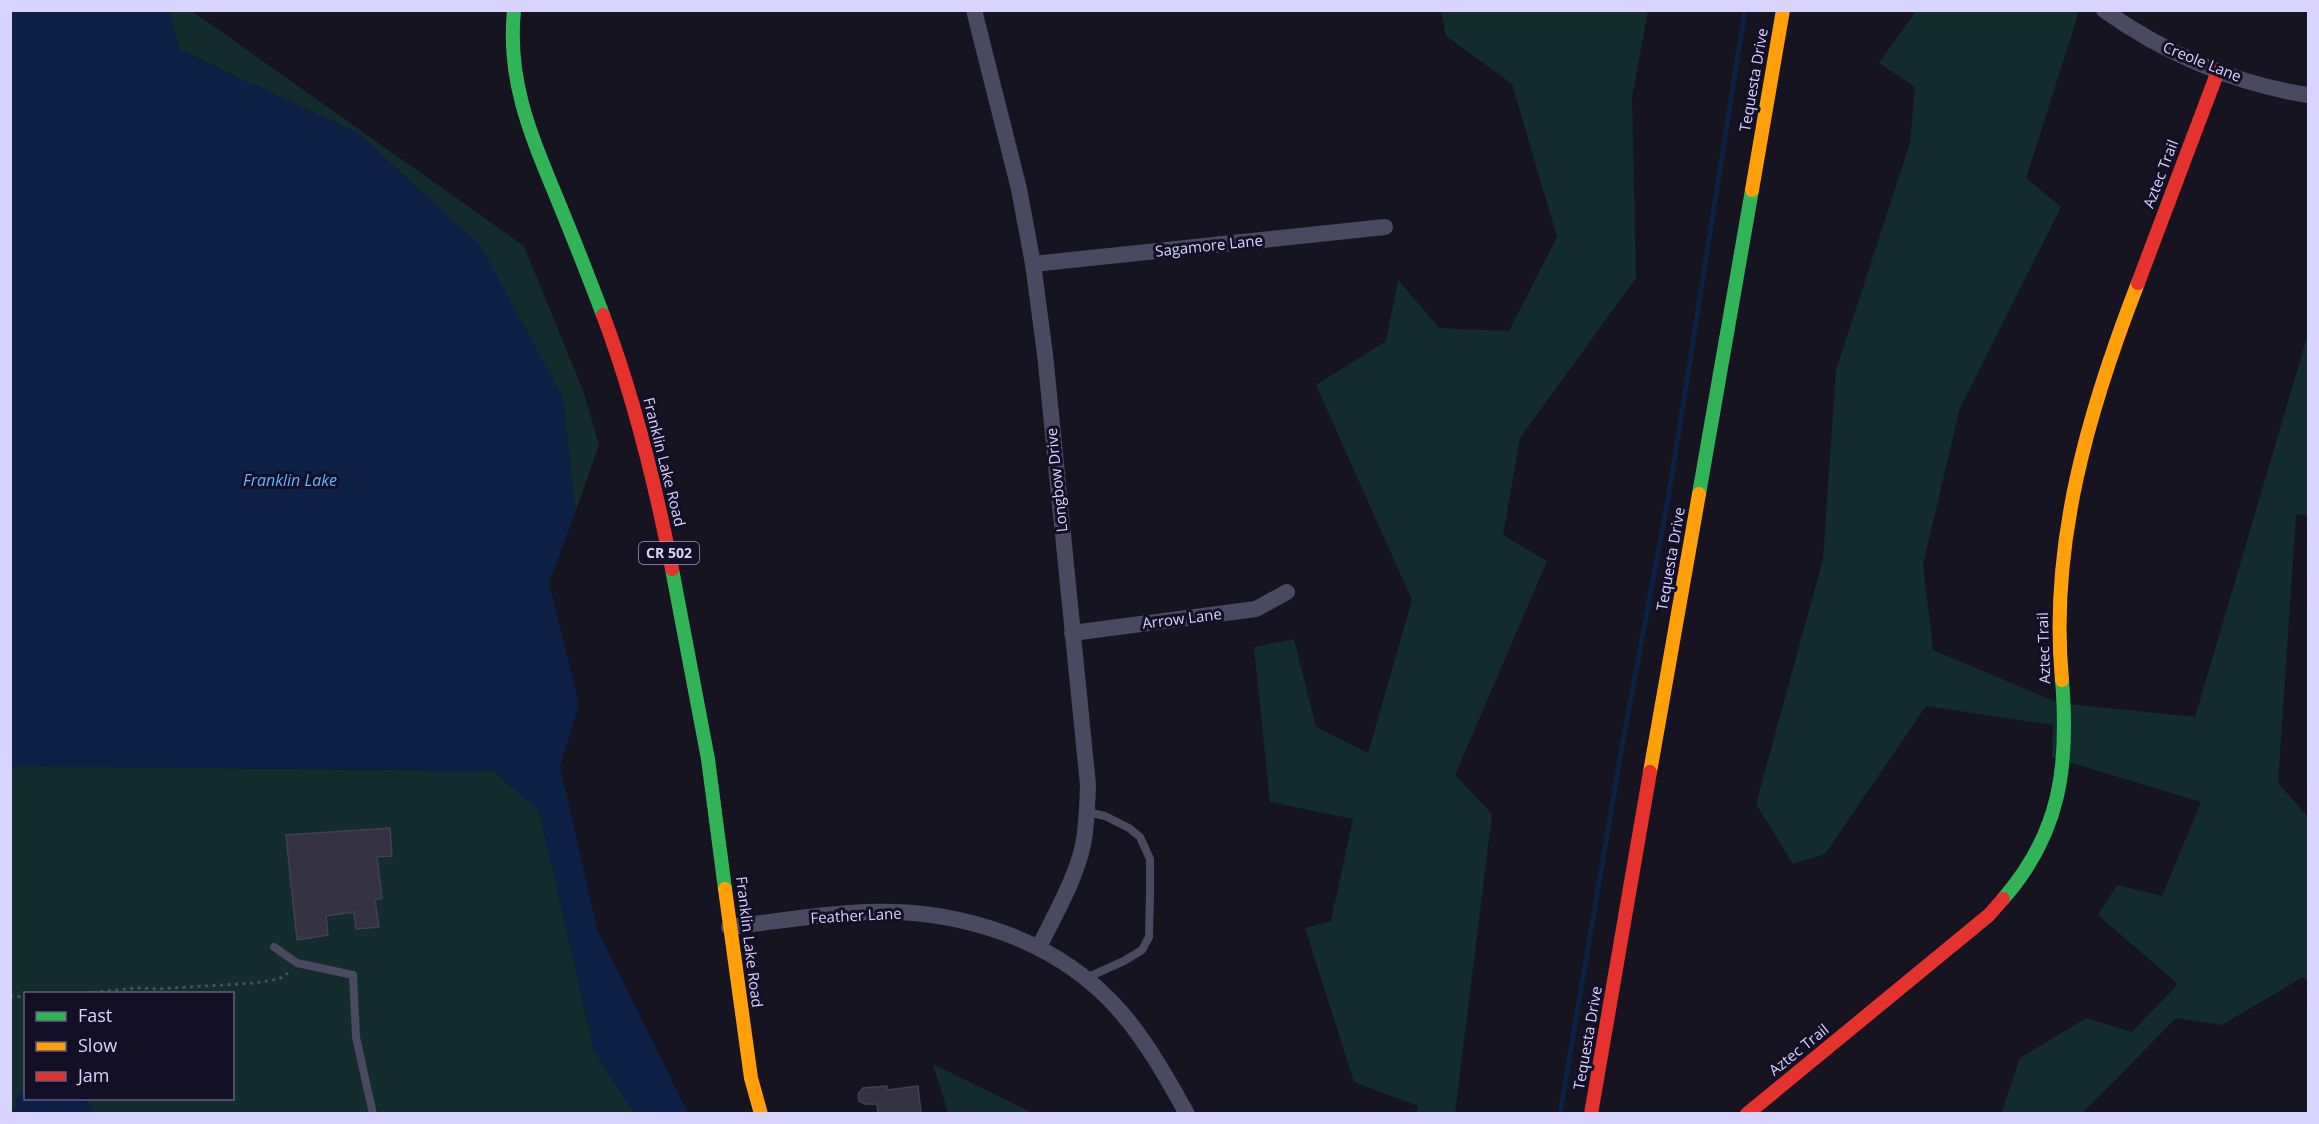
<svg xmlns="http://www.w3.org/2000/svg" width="2319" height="1124" viewBox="0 0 2319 1124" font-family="'Open Sans',sans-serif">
<rect width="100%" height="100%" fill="#161421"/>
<!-- green -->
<path fill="#132c2d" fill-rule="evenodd" d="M169,11H192L524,246L584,393L599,445L575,513L563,398L359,134L180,50Z
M1441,11H1648L1632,97L1636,278L1520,438L1503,535L1547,561L1455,775L1492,814L1455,1113L1416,1114L1418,1106L1354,1082L1305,928L1331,921L1353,819L1270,802L1254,647L1294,639L1316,727L1368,753L1412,600L1316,385L1386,341L1398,280L1439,328L1509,331L1557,237L1512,84L1446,36Z
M1916,11H2075L2078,15L2026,178L2061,207L1960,408L1923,564L1933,650L2059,703L2195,717L2308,334V516L2296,514L2278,783L2308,817V982L2303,977L2222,1025L2176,1018L2083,1113H1999L2002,1111L2020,1058L2086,1018L2132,1032L2178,984L2098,915L2117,885L2162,896L2201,802L2052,757L2053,725L1926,706L1825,854L1793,864L1756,804L1823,559L1836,370L1910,143L1915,87L1879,63Z
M11,766L493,771L539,810L594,1050L634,1113L11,1114ZM26,994H232V1098H26Z
M933,1064L1033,1113H948Z"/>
<!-- water -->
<path fill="#0d2144" d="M11,10L169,11L180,50L359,134L481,246L563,398L575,513L549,582L579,705L560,766L597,929L688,1113H634L594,1050L539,810L493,771L11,766Z
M25,1087L26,1098L84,1099L94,1107L89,1113H27L22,1110L19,1113H11L17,1105L14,1101Z"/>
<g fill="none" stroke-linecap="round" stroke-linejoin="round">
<!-- stream -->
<path stroke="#0d2144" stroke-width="5" d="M1560,1114L1622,746L1669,494L1745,10"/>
</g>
<!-- building -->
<path fill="#343243" stroke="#433f54" stroke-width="1.5" d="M390,828L392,856L377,857L382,898L375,900L379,927L356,929L354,912L326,916L328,935L297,940L286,835Z
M887,1086V1090L918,1086L921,1113H878L877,1104H865L859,1101L858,1094L863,1088Z"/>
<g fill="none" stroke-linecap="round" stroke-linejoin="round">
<!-- path -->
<path stroke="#44505f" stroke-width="3" stroke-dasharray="3 4.5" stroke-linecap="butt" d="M78,994L136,988L157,989L255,983L279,979L288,973
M10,996L26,997"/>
<!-- lane -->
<path stroke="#4a4962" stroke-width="8" d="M274,947L297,963L353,975L356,1037L373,1114
M1086,978L1124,961L1142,950L1149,937L1150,895V859L1140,837L1129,828L1105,816L1087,812"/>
<!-- street -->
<path stroke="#4a4962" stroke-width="16" d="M974,10L1019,189L1033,264L1045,354L1088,785C1087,806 1087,825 1083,845C1075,881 1055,914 1039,947
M2104,10C2164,53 2235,84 2308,95
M1033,264L1385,227
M1072,633L1256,609L1287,592
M729,927C774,922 820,914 865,912C959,908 1057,939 1120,1011C1147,1042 1167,1078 1187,1114"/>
<!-- fast -->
<path stroke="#30b455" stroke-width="14" d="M514,10C507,80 530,133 556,196C572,235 588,275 603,315
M1699,494L1752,190
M672,569L708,759L725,889
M2003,899C2061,833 2069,765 2062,680"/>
<!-- slow -->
<path stroke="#ff9f0a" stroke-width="14" d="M1752,190L1783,10
M2062,680C2049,544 2089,409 2138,283
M1650,772L1699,494
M725,889L751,1078L761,1114"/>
<!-- jam -->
<path stroke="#e5322d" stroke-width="14" d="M2138,283L2218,71
M603,315C634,397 655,483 672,569
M1591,1114L1650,772
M1747,1114L1989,915L2003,899"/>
</g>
<g text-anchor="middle" stroke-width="6" stroke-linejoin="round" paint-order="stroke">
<!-- shield labels -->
<rect fill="#130f26" stroke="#9e99be" stroke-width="1.5" x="639" y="542" width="60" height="22" rx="4.5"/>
<g font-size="14" font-weight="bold" fill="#d9d4ff">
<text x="669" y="558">CR 502</text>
</g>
<!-- street labels -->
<g font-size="15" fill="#d9d4ff" stroke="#130f26">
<text transform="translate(2202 62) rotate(22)" y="5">Creole Lane</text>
<text transform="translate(1754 80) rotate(-80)" y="5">Tequesta Drive</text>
<text transform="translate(2161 174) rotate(-69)" y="5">Aztec Trail</text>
<text transform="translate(1209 246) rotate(-6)" y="5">Sagamore Lane</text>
<text transform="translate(664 462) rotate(76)" y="5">Franklin Lake Road</text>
<text transform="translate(1057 480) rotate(-96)" y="5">Longbow Drive</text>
<text transform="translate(1671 559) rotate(-80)" y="5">Tequesta Drive</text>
<text transform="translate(1182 619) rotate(-7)" y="5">Arrow Lane</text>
<text transform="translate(2044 648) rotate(-92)" y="5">Aztec Trail</text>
<text transform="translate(856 916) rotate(-3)" y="5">Feather Lane</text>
<text transform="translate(749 942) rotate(83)" y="5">Franklin Lake Road</text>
<text transform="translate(1588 1038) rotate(-80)" y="5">Tequesta Drive</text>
<text transform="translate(1799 1050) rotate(-39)" y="5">Aztec Trail</text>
</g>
<!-- water labels -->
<g font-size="16" font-style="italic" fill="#62b6ff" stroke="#130f26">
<text x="290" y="486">Franklin Lake</text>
</g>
</g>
<!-- border -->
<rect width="2319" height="1124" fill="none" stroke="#d9d4ff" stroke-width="24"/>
<!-- legend -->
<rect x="24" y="992" width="210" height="108" fill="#130f26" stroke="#625e7d" stroke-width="1.5"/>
<rect x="36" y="1012" width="30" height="9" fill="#30b455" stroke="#625e7d" stroke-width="1.5"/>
<text x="78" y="1022" font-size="18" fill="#d9d4ff">Fast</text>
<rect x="36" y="1042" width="30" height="9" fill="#ff9f0a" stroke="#625e7d" stroke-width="1.5"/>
<text x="78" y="1052" font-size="18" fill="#d9d4ff">Slow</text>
<rect x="36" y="1072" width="30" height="9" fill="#e5322d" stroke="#625e7d" stroke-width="1.5"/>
<text x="78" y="1082" font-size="18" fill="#d9d4ff">Jam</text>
</svg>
